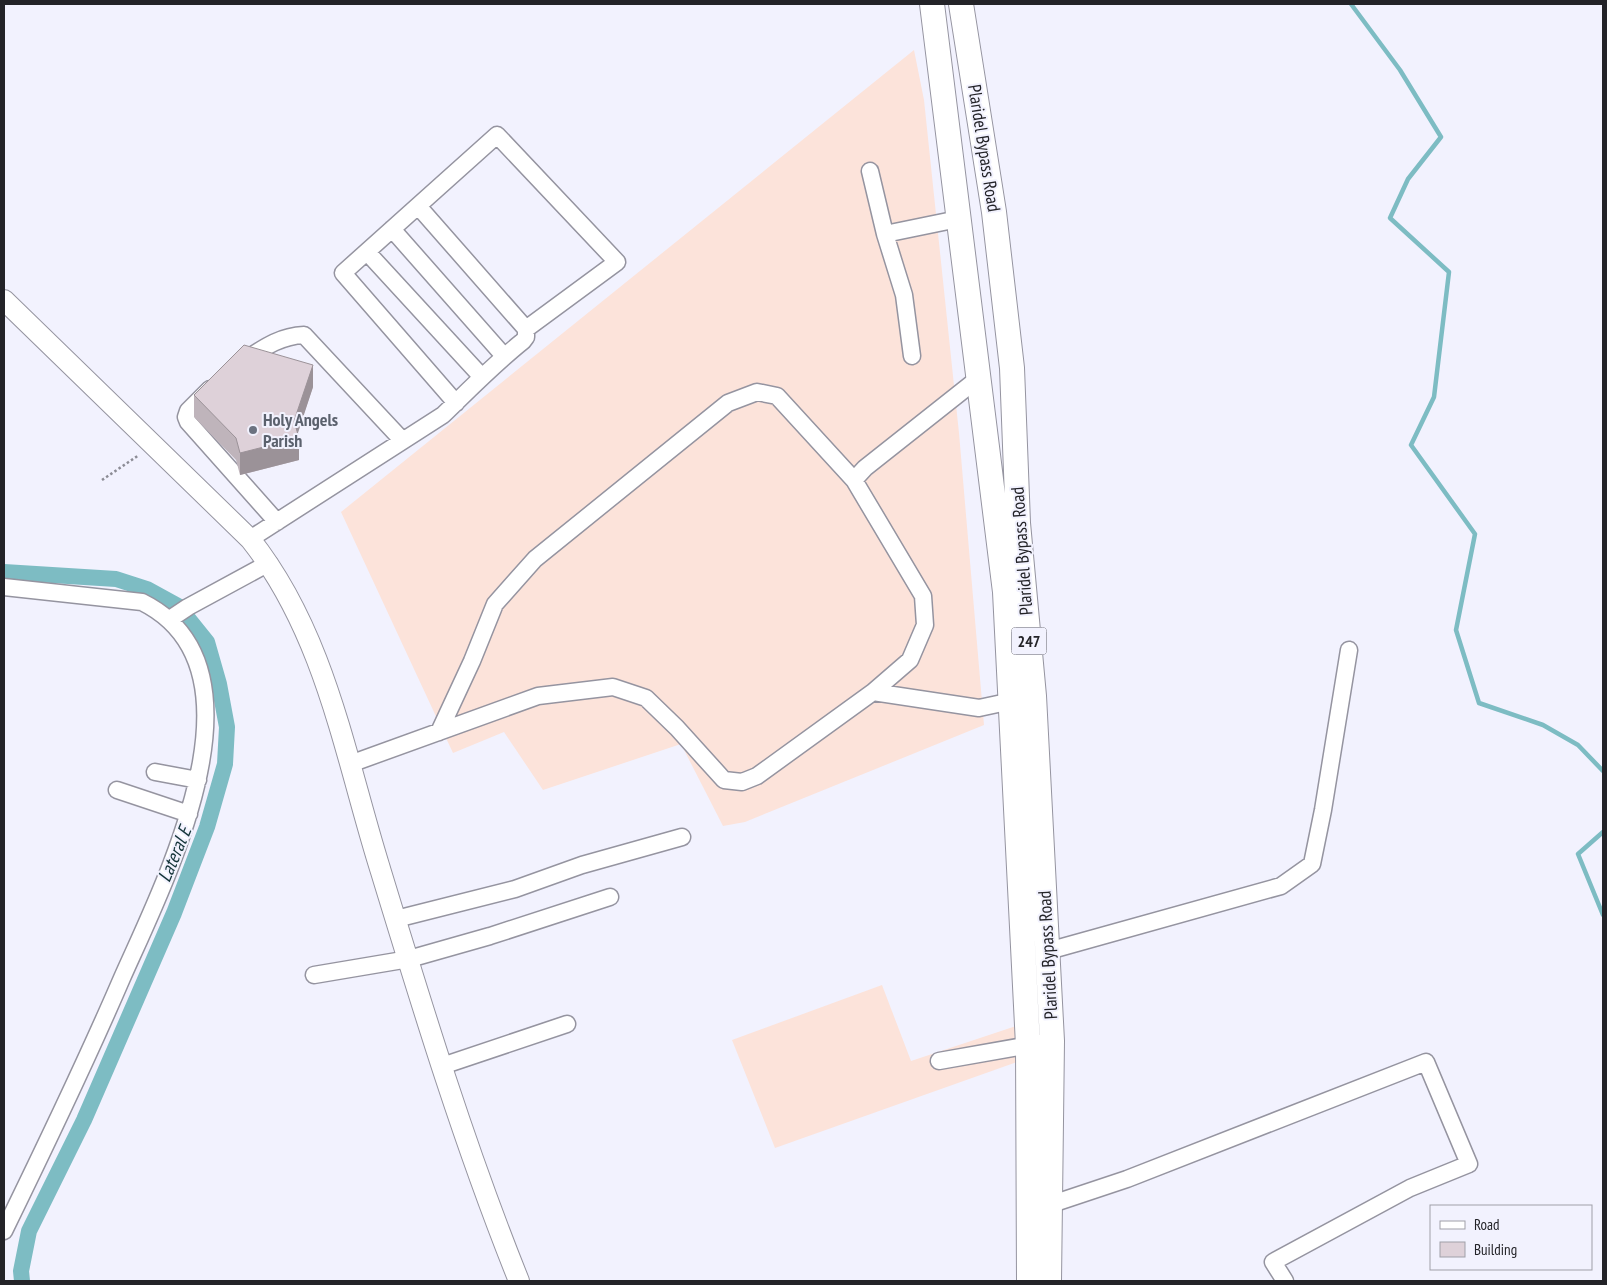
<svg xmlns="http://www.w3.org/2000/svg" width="1607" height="1285" viewBox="0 0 1607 1285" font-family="'PT Sans Narrow',sans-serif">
<rect width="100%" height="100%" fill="#f2f2fe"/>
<!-- industrial -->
<path fill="#fce3da" d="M914,50L924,100L959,433L984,725L745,822L723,826L681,744L543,790L504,732L453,753L341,512Z
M882,985L911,1061L1016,1026L1017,1062L775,1148L732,1040Z"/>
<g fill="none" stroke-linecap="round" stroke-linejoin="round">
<!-- stream -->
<path stroke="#7dbcc3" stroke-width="4.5" d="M1351,4L1400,70L1441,137L1408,179L1390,218L1449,272L1434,397L1411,445L1475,534L1456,630L1479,703L1543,725L1578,745L1603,771
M1603,832L1578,854L1603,915"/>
<!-- canal -->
<path stroke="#7dbcc3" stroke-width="16" d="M4,572L116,579L147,589L178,606L207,642L219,684L227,727L225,764L207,827L174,913L84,1120L29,1231L21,1271L22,1281"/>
<!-- minor casing -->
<g stroke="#9594a0" stroke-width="19">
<path id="minor" d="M870,171L885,234L904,295L912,356
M418,206L526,329
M392,229L504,356
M885,234L958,219
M367,252L481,376
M242,362C262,349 279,336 304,335L402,440
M210,389L188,411L186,417L188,422L277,522
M250,539L443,415C470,389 493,365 523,341L526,337V329L617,262L497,135L343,273L456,403
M4,587L142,602C275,668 164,883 122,978C85,1064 45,1147 4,1231
M170,619L188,607L269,563
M873,692L979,708L1021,699
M439,732L472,661L495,604L535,559L728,403L757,392L777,396L854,480
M350,764L538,696L613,687L646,698L677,728L724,780L742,782L757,776L873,692L910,660L925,625L923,596L854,480L865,468L980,377
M155,772L198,780
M117,790L189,814
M396,919L515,889L582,865L682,837
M1048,951L1281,886L1312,864L1323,810L1349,650
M314,975L409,959L490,936L610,897
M939,1061L1052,1041
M442,1066L567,1024
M1049,1205L1127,1179L1426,1062L1469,1164L1410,1188L1273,1262L1285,1281"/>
</g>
<!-- major casing -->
<g stroke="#9594a0" stroke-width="22">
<path id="major" d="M4,300L250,539C324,632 344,751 378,862C421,1003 464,1145 519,1281"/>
</g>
<!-- highway casing -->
<g stroke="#9594a0" stroke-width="26">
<path id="highway" d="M932,4L1005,592L1028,1045L1029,1281
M961,4L994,212L1012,368L1018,523L1034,696L1052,1041L1049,1281"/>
</g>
<!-- path -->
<path stroke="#8c8c95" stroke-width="2.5" stroke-dasharray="2.5 2.5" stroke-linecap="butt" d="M102,480L139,455"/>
<!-- minor -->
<use href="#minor" stroke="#fff" stroke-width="16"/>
<!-- major -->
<use href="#major" stroke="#fff" stroke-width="20"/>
<!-- highway -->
<use href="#highway" stroke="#fff" stroke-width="24"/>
</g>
<!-- wall -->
<path fill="#bfb4bb" d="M313,387L297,434L299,460L240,475L236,460L194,417V395Z"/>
<!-- shaded-wall -->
<path fill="#9b9298" d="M313,365V387L296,439L299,438V460L240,475V453Z"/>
<!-- building -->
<path fill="#ded1d9" stroke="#9b9298" d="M244,345L313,365L294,421L299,438L240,453L236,438L194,395Z"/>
<!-- markers -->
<circle fill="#6b7280" stroke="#f2f2fe" stroke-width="2" cx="253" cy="430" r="5"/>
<g text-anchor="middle" stroke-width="4" stroke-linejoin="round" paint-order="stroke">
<!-- shield labels -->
<rect fill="#f2f2fe" stroke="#616168" stroke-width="1" x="1011.5" y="627.5" width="35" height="27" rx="4"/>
<g font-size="16" font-weight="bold" fill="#232328">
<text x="1029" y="647">247</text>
</g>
<!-- street labels -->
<g font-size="18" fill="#232328" stroke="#f2f2fe">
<text transform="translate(984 148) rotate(81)" y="6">Plaridel Bypass Road</text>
<text transform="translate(1022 551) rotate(-94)" y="6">Plaridel Bypass Road</text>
<text transform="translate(1048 955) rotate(-93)" y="6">Plaridel Bypass Road</text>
</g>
<!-- worship labels -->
<g font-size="18" font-weight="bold" fill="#5b616d" stroke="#f2f2fe" text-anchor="start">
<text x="263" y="426">Holy Angels<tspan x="263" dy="21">Parish</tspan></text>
</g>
<!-- water labels -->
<g font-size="19" font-style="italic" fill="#143438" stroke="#f2f2fe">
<text transform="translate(174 854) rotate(-67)" y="7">Lateral E</text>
</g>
</g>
<!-- border -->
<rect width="1607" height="1285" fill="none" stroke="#232328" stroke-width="10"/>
<!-- legend -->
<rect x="1430" y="1205" width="162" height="65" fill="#f2f2fe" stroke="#9f9fa8"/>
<rect x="1440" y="1221" width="25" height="8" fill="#ffffff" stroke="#9f9fa8"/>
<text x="1474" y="1230" font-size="15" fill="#232328">Road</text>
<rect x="1440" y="1242" width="25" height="15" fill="#ded1d9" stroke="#9f9fa8"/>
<text x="1474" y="1255" font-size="15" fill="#232328">Building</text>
</svg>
